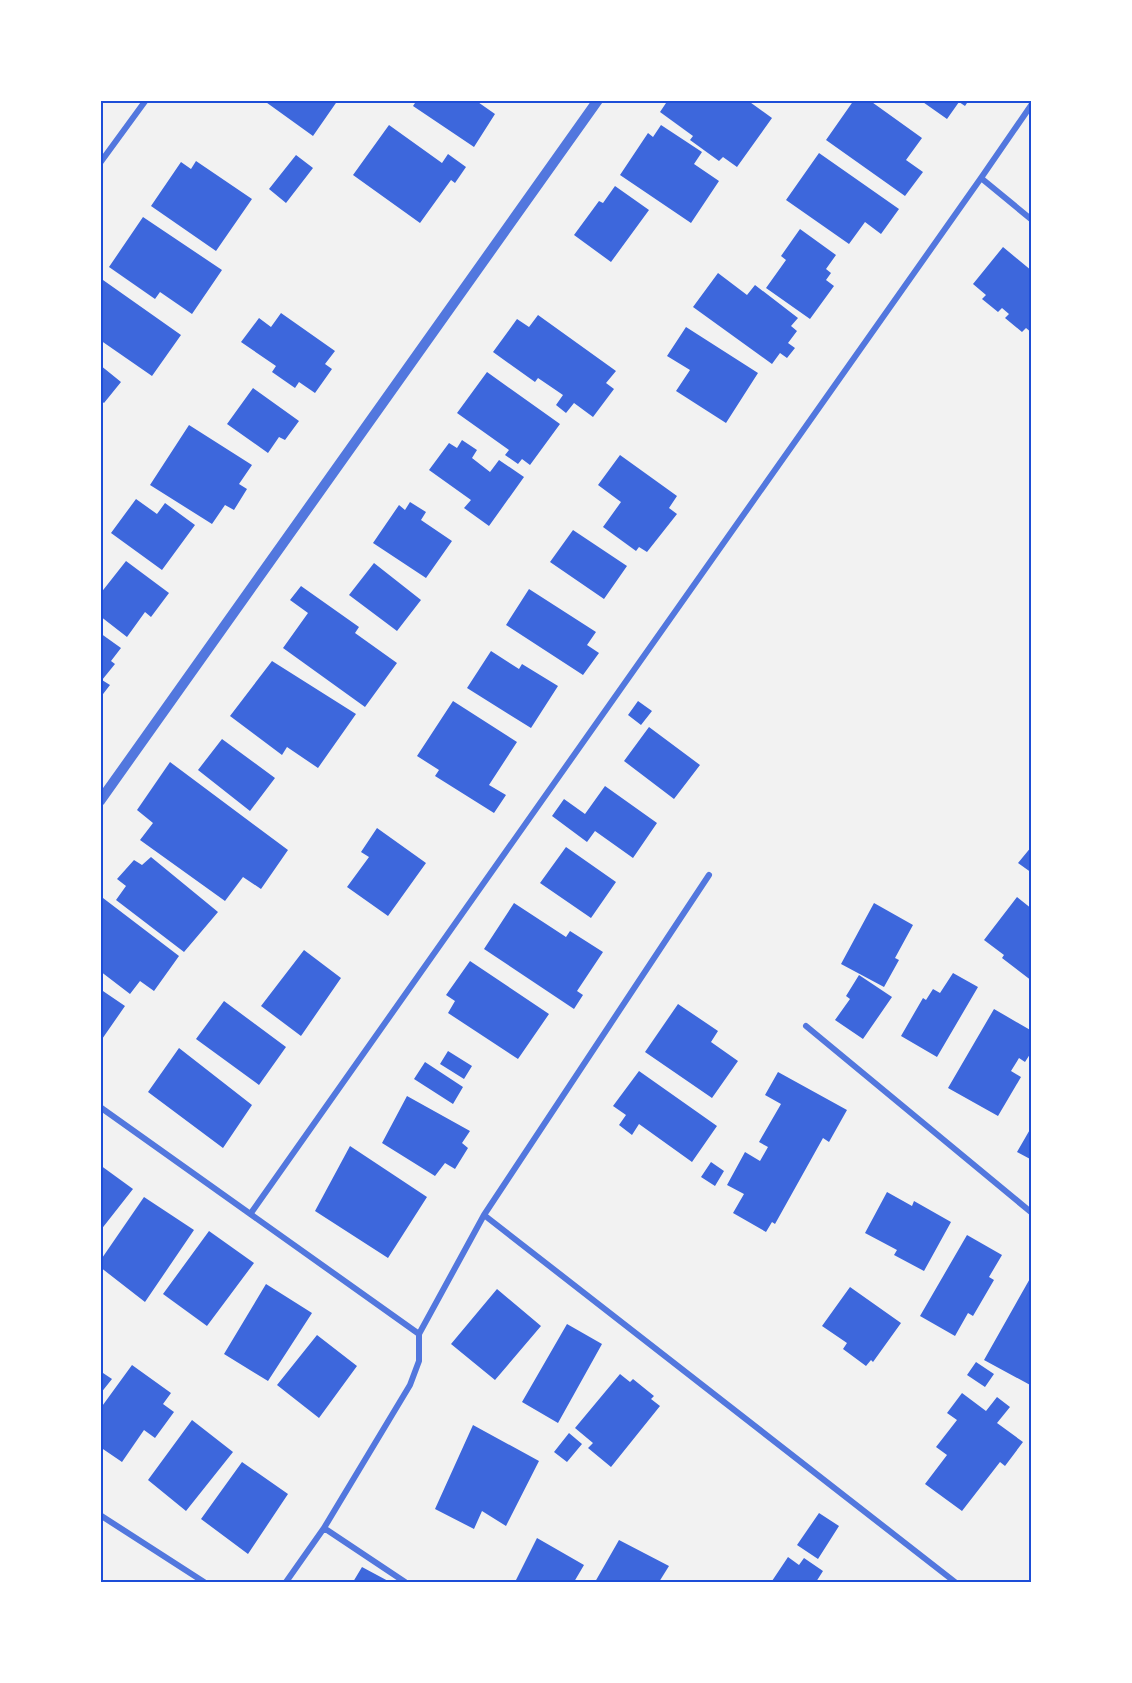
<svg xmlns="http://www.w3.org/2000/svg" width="1132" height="1683" viewBox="0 0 1132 1683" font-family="Arial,sans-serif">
<rect width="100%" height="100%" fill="#f2f2f2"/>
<!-- building -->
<path fill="#3d67dc" d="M263,100H338L313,136Z
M417,100H475L495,114L474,147L413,106Z
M668,100H747L772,118L737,167L723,157L719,161L690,140L693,136L660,112Z
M854,100H869L922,138L906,160L923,172L905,196L826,140Z
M920,100H969L965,106L959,102L947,119Z
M389,125L442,163L448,154L466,167L455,183L451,180L420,223L353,175Z
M661,125L702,152L694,164L719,181L691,223L620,175L648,133L653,137Z
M819,153L899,209L881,234L865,222L849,244L786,200Z
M296,155L313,168L286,203L269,189Z
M196,161L252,199L216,251L151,206L181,162L191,169Z
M615,186L649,210L611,262L574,235L599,201L603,203Z
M143,217L222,270L192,314L160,292L155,299L109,267Z
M800,229L836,255L826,269L831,273L826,280L834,286L810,319L766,288L786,260L781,256Z
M1003,247L1032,271V333L1026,328L1022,332L1005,318L1009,314L1002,308L998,312L982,299L986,295L973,284Z
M718,273L747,295L755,285L798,318L791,326L797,331L788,343L795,348L787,358L780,353L772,364L693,307Z
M103,280L181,335L152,376L100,340V283Z
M281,313L335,351L325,364L332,369L315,393L299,382L295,388L272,372L276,366L241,342L259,318L271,327Z
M538,315L616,371L606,383L614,389L593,417L574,403L566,413L556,405L563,395L538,378L535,382L493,352L517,319L529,327Z
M686,327L758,373L726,423L676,391L690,370L667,356Z
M100,365L121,382L104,403L100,400Z
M487,372L560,424L530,465L522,459L518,464L505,455L509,450L457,413Z
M253,388L299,421L285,440L279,437L268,453L227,424Z
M189,425L252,465L239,484L247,489L234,510L225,505L212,524L150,485Z
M462,440L477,450L472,458L490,472L499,460L524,477L489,526L464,508L471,500L429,470L449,443L457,448Z
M620,455L677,496L669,508L677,514L647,552L639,547L636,551L603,527L621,502L598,485Z
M136,499L157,514L165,503L195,525L162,570L111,533Z
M410,502L426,512L421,520L452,541L426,578L373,543L399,505L405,510Z
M573,530L627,566L604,599L550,562Z
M126,561L169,593L151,617L145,612L127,637L100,616V594Z
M374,563L421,600L397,631L349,595Z
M301,586L359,627L355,633L397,663L365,707L283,648L308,613L290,600Z
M529,589L596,632L587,645L599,653L583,675L506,625Z
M100,633L121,648L111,661L115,664L102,680L110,685L100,698Z
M491,651L519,669L522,664L558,686L531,728L467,688Z
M272,661L356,714L318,768L287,747L282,755L230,716Z
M453,701L517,742L489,785L506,795L494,813L435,776L439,770L417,756Z
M638,701L652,711L641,725L628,715Z
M649,727L700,765L674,799L624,761Z
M222,739L275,778L250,811L198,770Z
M170,762L288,850L261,889L243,877L225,901L140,840L153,823L137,810Z
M605,786L657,823L633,858L595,831L587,842L552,816L564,799L585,814Z
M377,828L426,863L388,916L347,887L369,857L361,852Z
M1032,846V873L1018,863Z
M566,847L616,882L591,918L540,883Z
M151,857L218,912L184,952L116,900L126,886L117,879L134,860L142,865Z
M1017,897L1032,909V981L1002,958L1004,955L984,940Z
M103,898L179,956L154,991L140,981L130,994L100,971V902Z
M514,903L566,937L570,931L603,952L577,991L583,995L574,1009L484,949Z
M874,903L913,925L895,958L899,960L884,987L841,964Z
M304,950L341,978L301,1036L261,1006Z
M470,961L549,1014L518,1059L448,1013L455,1001L446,995Z
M953,973L978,987L937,1057L901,1036L923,998L926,1000L933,989L940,993Z
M859,975L892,997L863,1039L835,1020L850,999L846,996Z
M100,989L125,1006L100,1042Z
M224,1001L286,1047L259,1085L196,1039Z
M678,1004L718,1031L711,1042L738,1061L712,1098L645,1052Z
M994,1009L1032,1031V1051L1025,1062L1019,1058L1011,1071L1021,1077L998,1116L948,1088Z
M179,1048L252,1105L223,1148L148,1092Z
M448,1051L472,1066L464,1079L440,1064Z
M425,1062L463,1087L453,1104L414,1079Z
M639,1071L717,1126L692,1162L639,1124L632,1135L619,1125L626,1115L613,1106Z
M778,1072L847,1110L829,1142L823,1138L775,1224L772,1222L766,1232L733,1213L744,1194L727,1185L745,1152L760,1161L768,1147L759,1142L781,1104L765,1095Z
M407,1096L470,1131L462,1143L468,1148L455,1169L445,1163L435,1176L382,1143Z
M1032,1126V1160L1017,1152Z
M350,1146L427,1197L388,1258L315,1211Z
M711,1162L724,1171L715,1186L701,1177Z
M100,1165L133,1189L100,1231Z
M887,1192L912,1206L914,1201L951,1222L924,1271L894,1255L897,1250L865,1233Z
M144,1197L194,1230L145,1302L100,1267V1261Z
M209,1231L254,1263L207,1326L163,1294Z
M967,1235L1002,1255L989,1277L994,1280L973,1316L968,1313L955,1336L920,1316Z
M1032,1275V1386L984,1360Z
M266,1284L312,1313L268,1381L224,1354Z
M850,1287L901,1323L873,1362L871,1360L866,1366L843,1349L847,1343L822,1326Z
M497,1289L541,1326L495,1380L451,1344Z
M567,1324L602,1344L558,1423L522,1402Z
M317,1335L357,1366L319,1418L277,1385Z
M976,1362L994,1374L985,1387L967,1375Z
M132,1365L171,1393L163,1404L174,1412L155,1438L144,1430L122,1462L100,1447V1409Z
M100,1371L112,1379L100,1394Z
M620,1374L630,1382L633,1379L654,1396L651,1399L660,1406L611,1467L588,1448L593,1443L575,1428Z
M962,1393L986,1411L997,1397L1010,1407L997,1423L1023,1442L1005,1466L1000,1462L962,1511L925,1484L947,1455L936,1447L957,1420L947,1413Z
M192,1420L233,1452L186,1511L148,1480Z
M473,1425L539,1461L506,1526L482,1511L474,1529L435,1509Z
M569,1433L582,1444L567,1462L554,1452Z
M242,1462L288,1494L248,1554L201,1519Z
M819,1513L839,1526L818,1559L797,1545Z
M537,1538L584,1565L574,1582H515Z
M619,1540L669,1566L659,1582H595Z
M788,1557L799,1565L804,1558L823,1571L816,1582H774L772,1581Z
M362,1567L390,1582H353Z"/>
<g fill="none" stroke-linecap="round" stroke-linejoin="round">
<!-- minor -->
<path stroke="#5277de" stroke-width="6" d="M100,163L146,100
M981,178L1032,220
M806,1026L1032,1213
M100,1107L419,1334
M251,1213L981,178L1032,104
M484,1215L955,1582
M100,1515L204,1582
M324,1528L405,1582
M286,1582L324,1528L410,1385L419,1361V1334L484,1215L709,875"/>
<!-- tertiary -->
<path stroke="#5277de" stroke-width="10" d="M100,801L598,100"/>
</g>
<!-- border -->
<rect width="1132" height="1683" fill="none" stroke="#ffffff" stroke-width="204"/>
<rect x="102" y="102" width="928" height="1479" fill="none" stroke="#1d4ed8" stroke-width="2"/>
</svg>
